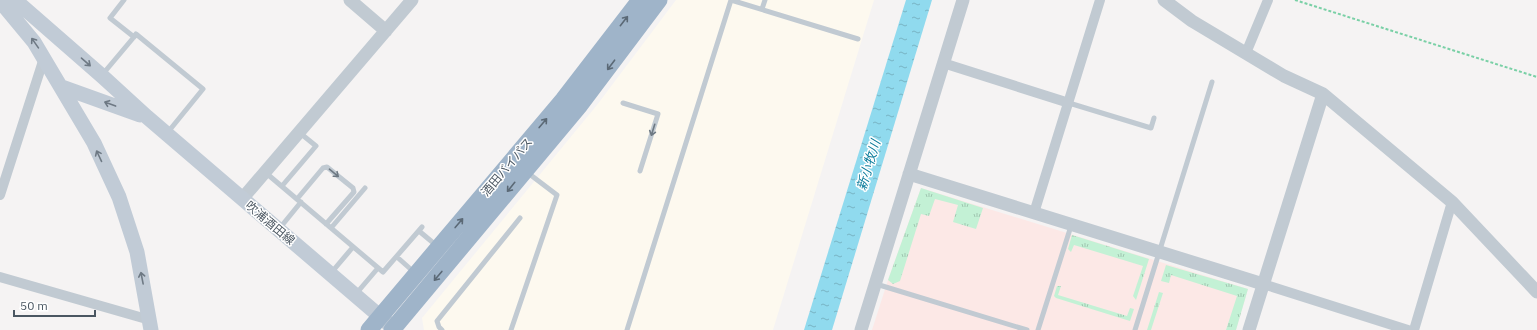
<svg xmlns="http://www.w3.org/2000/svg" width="1537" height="330" viewBox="0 0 1537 330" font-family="'IBM Plex Sans','Noto Sans JP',sans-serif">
<defs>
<pattern id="grass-tufts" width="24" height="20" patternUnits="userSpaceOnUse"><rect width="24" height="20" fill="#c3f1d5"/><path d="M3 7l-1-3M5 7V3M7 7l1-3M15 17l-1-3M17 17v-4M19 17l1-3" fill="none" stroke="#a0c6b0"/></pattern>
<pattern id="water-ripples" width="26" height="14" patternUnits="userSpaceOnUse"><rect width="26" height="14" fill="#90daee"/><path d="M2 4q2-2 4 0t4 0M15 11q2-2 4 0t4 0" fill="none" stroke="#78b4c4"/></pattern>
</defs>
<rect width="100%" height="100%" fill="#f5f3f3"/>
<!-- commercial -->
<path fill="#fdf9ef" d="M676,0H874L773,330H424L422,318L597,105Z"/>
<!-- medical -->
<path fill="#fce8e6" d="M921,188L1248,289L1236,330H872L888,280Z"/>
<!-- grass -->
<path fill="url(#grass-tufts)" d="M921,188L983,208L976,229L953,222L958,205L935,199L929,216L921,214L900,281L893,284L888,280Z
M1072,235L1149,259L1136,300L1133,296L1143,266L1074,245L1071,252L1068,249Z
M1166,265L1248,289L1236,330H1226L1237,296L1171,275L1169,283L1161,281Z
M1057,286H1061L1058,295L1127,316L1130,308L1134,309L1130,321L1056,298L1054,296Z
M1159,292L1163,293L1151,330H1147Z"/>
<!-- water -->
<path fill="url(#water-ripples)" d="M906,0H932L832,330H804Z"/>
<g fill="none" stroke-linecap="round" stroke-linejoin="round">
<!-- path -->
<path stroke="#7ad0a6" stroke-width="2" stroke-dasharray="3 2" stroke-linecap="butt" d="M1295,0L1537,77"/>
<!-- service -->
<path stroke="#c1cad2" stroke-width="5" d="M731,0L858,39
M762,9L765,0
M134,37L136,34L203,89L168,132
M102,75L134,37L110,18L124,0
M623,103L658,114L640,171
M1069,103L1151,128L1154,118
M266,173L383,272L422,227
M282,186L316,146L300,133
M297,199L323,168L327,167L353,188L354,192L326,224
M331,228L365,188
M279,229L301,202
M419,231L437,246
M397,257L415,273
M331,273L353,247
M876,284L1027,330
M355,295L378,268
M442,330L439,327L437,321L520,218
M511,330L557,195L528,173
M627,330L731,0
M1038,330L1071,226
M1135,330L1212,82"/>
<!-- minor -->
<path stroke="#c1cad2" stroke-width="10" d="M1246,53L1268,0
M943,63L1069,103
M0,195L44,58
M1034,213L1100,0
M0,277L150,320
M1263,284L1408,330
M1414,330L1452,202"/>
<!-- tertiary -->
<path stroke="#c1cad2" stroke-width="13" d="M350,0L386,31
M1164,0L1192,21L1284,76L1323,94L1452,202L1537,292
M909,174L1263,284
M242,199L412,0
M861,330L963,0
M1249,330L1323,94"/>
<!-- secondary -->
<path stroke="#c1cbd6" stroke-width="15" d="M15,0L102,76L147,117L390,325
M0,1L34,42L94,143L119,197L137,252L151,330
M62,87L140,115"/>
<!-- trunk -->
<path stroke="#9fb4c9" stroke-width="17" d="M369,330L563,100L640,0
M392,330L580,105L659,0"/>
</g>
<!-- one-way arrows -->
<defs><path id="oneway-shaft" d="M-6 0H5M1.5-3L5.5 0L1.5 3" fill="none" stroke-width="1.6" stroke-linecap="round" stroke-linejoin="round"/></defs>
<g stroke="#5b6976">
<use href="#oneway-shaft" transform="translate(624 21) rotate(-52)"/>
<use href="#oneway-shaft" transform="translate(611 65) rotate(127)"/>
<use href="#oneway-shaft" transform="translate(543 123) rotate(-50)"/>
<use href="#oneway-shaft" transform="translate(511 187) rotate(129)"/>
<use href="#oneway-shaft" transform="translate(459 223) rotate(-50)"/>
<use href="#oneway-shaft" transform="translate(438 276) rotate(130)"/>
</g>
<g stroke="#6e7984">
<use href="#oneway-shaft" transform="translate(35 43) rotate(-125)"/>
<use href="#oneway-shaft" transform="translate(86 62) rotate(41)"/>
<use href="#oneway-shaft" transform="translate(110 104) rotate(-160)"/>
<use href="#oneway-shaft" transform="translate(99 156) rotate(-115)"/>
<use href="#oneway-shaft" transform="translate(142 278) rotate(-101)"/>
</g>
<g stroke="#6e7983">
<use href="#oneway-shaft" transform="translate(653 130) rotate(107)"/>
<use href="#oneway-shaft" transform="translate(334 173) rotate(40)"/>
</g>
<g text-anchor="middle" stroke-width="3" stroke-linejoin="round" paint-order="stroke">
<!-- street labels -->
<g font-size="12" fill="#4a5661" stroke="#fff">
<text transform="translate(507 167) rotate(-50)" y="4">酒田バイパス</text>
<text transform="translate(270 223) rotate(40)" y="4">吹浦酒田線</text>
</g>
<!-- water labels -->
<g font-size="13" font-style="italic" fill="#0c7c9b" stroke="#fff">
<text transform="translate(868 165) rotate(-73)" y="5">新小牧川</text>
</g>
</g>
<!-- scale -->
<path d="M14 310v6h81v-6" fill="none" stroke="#4a5661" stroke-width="2"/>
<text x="20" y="310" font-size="12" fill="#4a5661" stroke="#ffffff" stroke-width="3" paint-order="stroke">50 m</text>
</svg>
